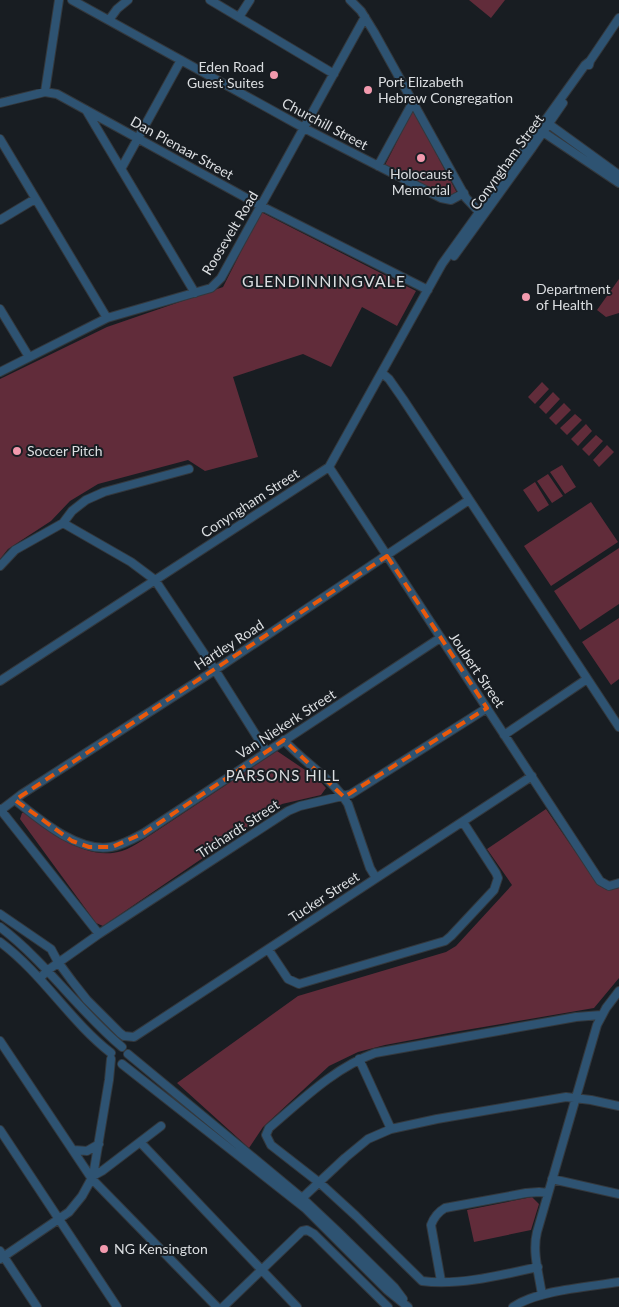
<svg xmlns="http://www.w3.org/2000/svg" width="619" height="1307" viewBox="0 0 619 1307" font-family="Lato,sans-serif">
<rect width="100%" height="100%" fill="#181d22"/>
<!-- green -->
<path fill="#612c3a" d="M469,0H505L491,18Z
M413,110L457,193L447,199L385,165Z
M261,212L416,291L397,326L362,307L331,367L303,354L233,377L258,457L205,471L188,460L98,484L70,501L51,521L8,549L0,559V379L107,327L223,287Z
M619,279V313L606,317L597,310Z
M542,382L549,389L535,404L528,397Z
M553,392L560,399L546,414L539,407Z
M564,403L571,410L556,425L549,418Z
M575,414L582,420L567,435L560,428Z
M586,424L592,431L578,446L571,439Z
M596,435L603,441L589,456L582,449Z
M607,445L614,452L599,467L593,460Z
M562,465L576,487L565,494L550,472Z
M548,474L563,496L552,503L537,481Z
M535,482L549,505L538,512L523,490Z
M591,502L618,542L551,586L524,546Z
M619,548V604L580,630L554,591Z
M619,618V679L611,685L582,642Z
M277,751L317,778L326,788L321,795L282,804L103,926L96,923L20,819L22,813L26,812C54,831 85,862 122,851C129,849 136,844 143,840Z
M546,809L598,885L607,890L619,888V978L594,1008L454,1032L385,1045L358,1052L329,1066L263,1127L249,1148L177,1083L298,996L446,952L456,946L512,885L487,849Z
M532,1197L539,1204L531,1230L474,1242L467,1210Z"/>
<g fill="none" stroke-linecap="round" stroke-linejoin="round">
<!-- minor casing -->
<g stroke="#33383d" stroke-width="10">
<path id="minor" d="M72,0L304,128L441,198L451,200L464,193
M210,0L334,74
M350,0L361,11L374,32L466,198L482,215
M239,17L250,0
M109,20L117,9L128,0
M589,65L590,61L619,18
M45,92L59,0
M0,103L45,92L57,94L261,206L428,290
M86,110L195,293
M546,122L619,175
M540,130L619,183
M0,139L107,318
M378,166L413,102
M121,169L181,60
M0,220L35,199
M454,256L532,148L563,103
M0,309L29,357
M0,372L107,318L211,288L221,278L365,17
M382,373L389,379L403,399L619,727
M329,467L600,881L609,886L619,883
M63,523L131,562L155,580L215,670L266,751
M0,566L15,550L63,523L72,511L86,500L104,492L189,469
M0,681L329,467L442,264L585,65L590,61
M504,735L587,679
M284,740C304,763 332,778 348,804L370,868L376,878
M15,800C40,820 78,853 111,847C123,845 133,839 144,833L440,638
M0,809L99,934
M1,810L22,794L215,670L469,500
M0,914L51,949L58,962L72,981L87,1000L120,1033L124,1036L134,1037L532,776
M0,927C46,962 78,1010 122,1047
M0,942C43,974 69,1020 111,1053
M268,949L288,979L299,984L445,941L451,936L494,890L498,878L496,873L463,822
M40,978L48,970L99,934L288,811L300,806L351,794L487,708
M0,1041L92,1179L217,1307
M128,1054L302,1198L338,1232L394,1287L403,1299
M359,1059L391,1129
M122,1064L305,1208L387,1290L408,1307
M0,1130L117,1307
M140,1142L297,1307
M74,1150L87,1151L99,1144
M93,1176L102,1171L161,1126
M552,1179L619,1194
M299,1201L345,1158L368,1139L391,1129L437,1119L566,1097L591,1100L619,1106
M0,1251L37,1307
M0,1259L69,1212L82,1196L93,1176L109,1080L111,1059
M538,1267C502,1275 458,1286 422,1281L356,1216L321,1184L271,1145L266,1135L269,1128C302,1100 334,1068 375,1053L576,1017L601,1015
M441,1281L431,1225C434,1217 438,1212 445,1208L526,1193L539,1192L548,1193
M542,1295C539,1274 532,1252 537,1232L597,1025L606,1008L619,991
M223,1307L302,1231L307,1230L314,1234L388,1307
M513,1307C538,1290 589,1287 619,1282"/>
</g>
<!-- minor -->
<use href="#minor" stroke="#2e5372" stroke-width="8"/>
</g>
<!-- marked area -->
<path fill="none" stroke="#e8590c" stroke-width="4" stroke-dasharray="10 6" stroke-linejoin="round" d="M387,556L487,708L344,797L284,740L144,833L112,847H89L72,841L15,800Z"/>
<!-- markers -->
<g fill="#f29aae" stroke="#181d22" stroke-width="2">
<circle cx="274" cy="75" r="5"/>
<circle cx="368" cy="90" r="5"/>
<circle cx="421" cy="158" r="5"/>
<circle cx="526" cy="297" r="5"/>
<circle cx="17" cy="451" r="5"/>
<circle cx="104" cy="1249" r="5"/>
</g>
<g text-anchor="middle" stroke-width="4" stroke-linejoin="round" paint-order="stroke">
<!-- poi labels -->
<g font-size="14" fill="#dbdee1" stroke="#181d22" text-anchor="start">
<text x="264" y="72" text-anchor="end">Eden Road<tspan x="264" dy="16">Guest Suites</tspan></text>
<text x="378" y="87">Port Elizabeth<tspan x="378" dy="16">Hebrew Congregation</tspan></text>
<text x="421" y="179" text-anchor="middle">Holocaust<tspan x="421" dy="16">Memorial</tspan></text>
<text x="536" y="294">Department<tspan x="536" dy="16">of Health</tspan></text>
<text x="27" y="456">Soccer Pitch</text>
<text x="114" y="1254">NG Kensington</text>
</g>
<!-- street labels -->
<g font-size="14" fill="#dbdee1" stroke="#181d22">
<text transform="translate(325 124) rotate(28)" y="5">Churchill Street</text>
<text transform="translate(182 148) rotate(29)" y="5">Dan Pienaar Street</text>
<text transform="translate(507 162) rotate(-54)" y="5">Conyngham Street</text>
<text transform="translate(230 233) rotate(-59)" y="5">Roosevelt Road</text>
<text transform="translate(250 503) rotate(-33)" y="5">Conyngham Street</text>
<text transform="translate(229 645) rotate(-33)" y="5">Hartley Road</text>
<text transform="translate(477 670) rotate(56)" y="5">Joubert Street</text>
<text transform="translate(286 724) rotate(-33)" y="5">Van Niekerk Street</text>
<text transform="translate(238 829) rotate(-33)" y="5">Trichardt Street</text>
<text transform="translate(324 897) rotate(-33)" y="5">Tucker Street</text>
</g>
<!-- neighbourhood labels -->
<g font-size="15" letter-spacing="1" fill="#dbdee1" stroke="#181d22">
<text x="283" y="781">PARSONS HILL</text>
</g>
<!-- quarter labels -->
<g font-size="16" letter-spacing="1" fill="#dbdee1" stroke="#181d22">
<text x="324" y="287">GLENDINNINGVALE</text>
</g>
</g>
</svg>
